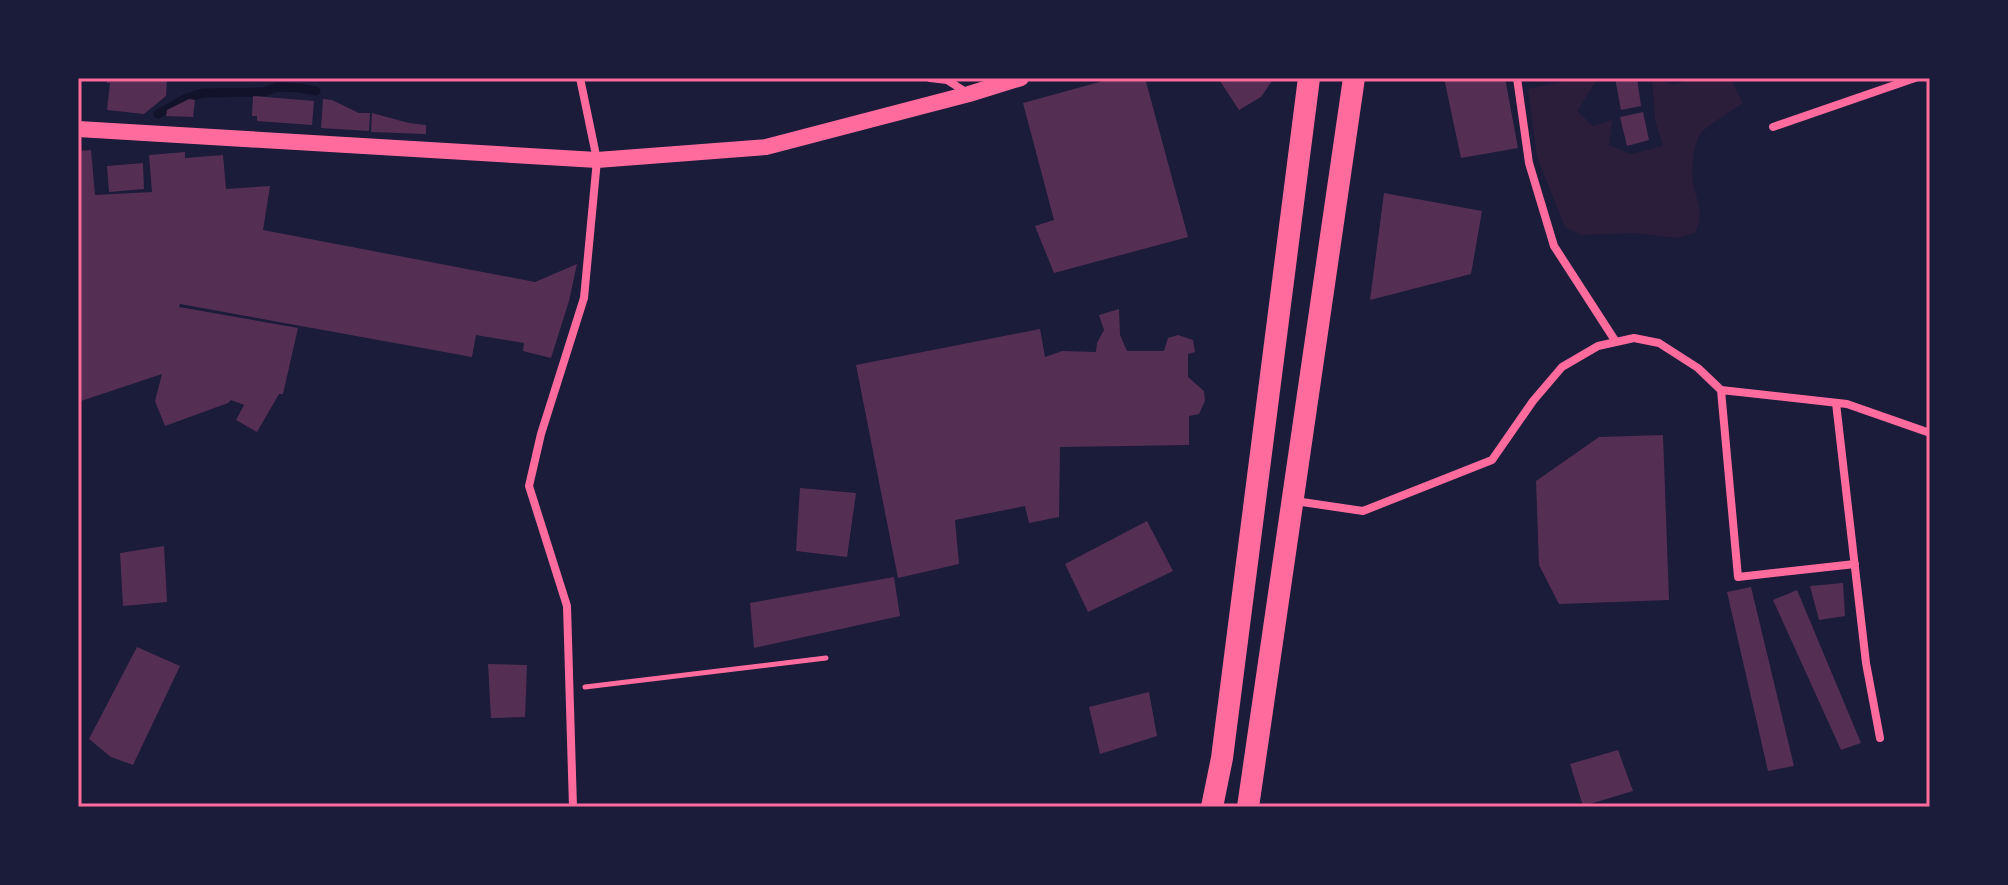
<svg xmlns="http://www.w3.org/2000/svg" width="2008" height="885" viewBox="0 0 2008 885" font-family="'Nunito Sans',sans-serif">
<rect width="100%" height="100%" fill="#1b1b3a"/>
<!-- green -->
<path fill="#2a1e3b" d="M1578,78H1593L1596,81L1577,111L1593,126L1612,120L1609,145L1631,154L1663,146L1655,120L1652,78L1674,85L1695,78H1730L1743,103C1736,108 1704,128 1701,133C1693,145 1691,169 1693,183C1697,203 1705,213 1695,233L1677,238L1633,233L1581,235L1565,227L1537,157L1528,89Z"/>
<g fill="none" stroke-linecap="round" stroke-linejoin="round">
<!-- stream -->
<path stroke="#12122b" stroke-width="9" d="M158,114L187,98L203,93L264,92L277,87L300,88L316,91"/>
</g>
<!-- building -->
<path fill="#542f53" d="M107,78H167L166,96L144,114L107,110L110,83H107Z
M1114,78H1145L1188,237L1054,273L1035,226L1054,220L1023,103Z
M1218,78H1274L1261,97L1239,110Z
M1444,78H1505L1518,148L1461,158Z
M1615,78H1637L1641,106L1621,110Z
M253,96L314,101L312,125L257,121V116H252Z
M189,99L195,100L193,117L166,116L167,110Z
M323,99L332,100L359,113H370L369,131L321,128Z
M1643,112L1649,140L1627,146L1620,117Z
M372,113L409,123L426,125V134L371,132Z
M91,150L95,195L152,192L149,155L185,152V158L223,155L226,189L270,186L263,230L535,282L577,264L569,301L551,358L523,351L524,343L476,335L472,357L180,304L179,307L298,328L283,394H279L257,432L236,420L244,405L231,400L228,403L165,426L155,401L162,374L78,402V151Z
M143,163L144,189L109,192L107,166Z
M1384,193L1482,211L1471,274L1370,300Z
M1119,309L1120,335L1127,351H1164L1168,338L1178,335L1193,340L1195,352L1188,354V377L1204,391L1205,401L1199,414L1189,416V445L1060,447L1059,517L1029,523L1025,506L955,520L959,564L898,578L856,365L1040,329L1045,357L1062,351L1096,352L1097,343L1104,330L1099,315Z
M1663,435L1669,600L1559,604L1539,565L1536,481L1599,437Z
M800,488L856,493L847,557L796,551Z
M1147,521L1173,571L1088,612L1065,564Z
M164,546L167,602L123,606L120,553Z
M894,577L900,616L754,648L750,603Z
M1843,583L1845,616L1819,620L1810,586Z
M1751,587L1794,766L1768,771L1727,592Z
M1797,590L1861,743L1841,750L1773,600Z
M137,647L180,666L133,765L111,757L89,739Z
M488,664L527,665L525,717L491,718Z
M1149,692L1157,736L1100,754L1089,707Z
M1618,750L1633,791L1583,806L1570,764Z"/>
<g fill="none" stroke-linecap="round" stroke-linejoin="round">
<!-- path -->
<path stroke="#ff6b9d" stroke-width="5" d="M585,687L826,658"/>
<!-- minor -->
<path stroke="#ff6b9d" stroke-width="8" d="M930,78L947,80L969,94
M1517,78L1529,163L1554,246L1616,342
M1773,127L1915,78
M1721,390L1847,404L1930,433
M1836,403L1866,663L1880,738
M1295,501L1363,511L1492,460L1533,401L1562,367L1598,346L1634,338L1659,343L1698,368L1721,390L1738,577L1855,564
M573,807L567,606L529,486L541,434L584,298L597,160L580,78"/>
<!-- secondary -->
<path stroke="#ff6b9d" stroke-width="16" d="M78,129L597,160L766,147L969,94L1021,78"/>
<!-- trunk -->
<path stroke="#ff6b9d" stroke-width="22" d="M1212,807L1222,758L1309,78
M1248,807L1354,78"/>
</g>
<!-- border -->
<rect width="2008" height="885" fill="none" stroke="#1b1b3a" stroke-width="160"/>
<rect x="80" y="80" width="1848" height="725" fill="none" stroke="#ff6b9d" stroke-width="3"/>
</svg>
